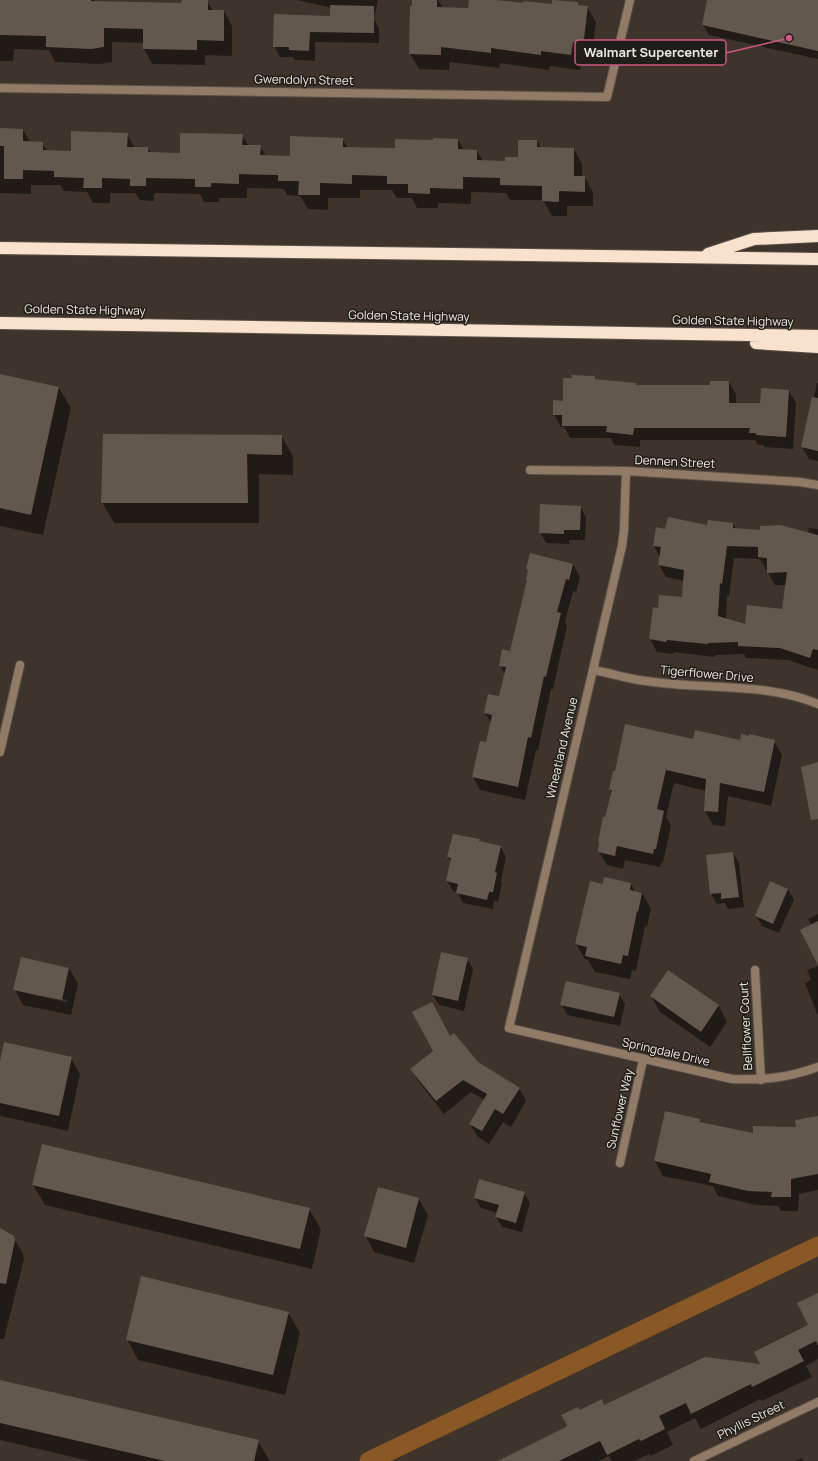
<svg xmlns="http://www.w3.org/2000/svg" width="818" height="1461" viewBox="0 0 818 1461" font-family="Manrope,sans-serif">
<rect width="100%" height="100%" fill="#3e342b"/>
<!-- shadow -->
<path fill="#0007" fill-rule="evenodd" d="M0,0H94L95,2L182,4L207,1L213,11H224L232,26V56L205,55V65L152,64L144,49V43L112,42V62L100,64L55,62L49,50L14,49L13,61H0Z
M297,0H378L374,19L379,28V43L315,42V61L295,60L293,57H280L274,46L275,15L371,17Z
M413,0H438L443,8L469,9L470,0L524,5H553L578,3L579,6L587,7L596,22L591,58L582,57L580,70L550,66L549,70L500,63L499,68L450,62L449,70L419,69L410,54ZM585,16L587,18L583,49L581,48Z
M708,0H818V59L709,35L703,25Z
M0,129L23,130L30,142L42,143L48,152H72L127,134L135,148H147L150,153L181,154L242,135L249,146H260L266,156L291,157L342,139L348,148L396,149L434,141L458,140L464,150L477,151L483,161L506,162L519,158L537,141L541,148L574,149L582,164V177H585L593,192V206H567V216H552L543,200H510L506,193L471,192V204L438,203V208H417L412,198H397L392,190H360V198H328V210L308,209L300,196L287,195L284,189L247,188V198H219V202H204L200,194L156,193L154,194V201L140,200L135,193H110V203H93L87,192L64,191L60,185H31V194L0,193Z
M0,375L59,388L71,408L43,535L0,526Z
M595,377L596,380L636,386H711L729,382L736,394V404H761L789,391L796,403L793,449L764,447V445H758L755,440H640V447L614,445L611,438H570L564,427H561L554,415L564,402Z
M817,383H818V461L809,459L802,447Z
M281,436L293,456V475L259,474V523H114L102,502Z
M580,506L586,517L585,540H569V544L546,543L540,532Z
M733,524L736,529L808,533L809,528L818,529V666L817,670L788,660L746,658L744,654L716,655L714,657L674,652L673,654L657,652L650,639L659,609L683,598L684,581L666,577L659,565L660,557L654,546L665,531ZM734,558L760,559L766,570H768V573L775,585H786L782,610L746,626L726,619L727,596H729Z
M573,564L580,577L576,592L573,591L565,622L567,626L553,689H551L538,750H536L525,800L480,790L473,777L487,743L491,723L485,713L500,698L505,675L500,665L510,652L528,581L529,571L527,569Z
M693,740L774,741L782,755L771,806L728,796L725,826L713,825L705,811L706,791L674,783L666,817L671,825L663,863L662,862L660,867L625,860L623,869L607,865L599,852L600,844L599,842L612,793L610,790Z
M479,840L480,842L500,846L506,857L501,881L502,884L498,902L494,901L493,909L463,903L457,892L453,891L447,881L451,861L448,857Z
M733,853L739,863L744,907L728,909L725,903L717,904L711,894Z
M631,884L635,892L642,893L651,909L647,927L645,926L636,971L632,970L630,979L595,972L588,960L585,959L576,944L604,885Z
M788,889L794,900L779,933L762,926L756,916Z
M818,914V962L812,925L808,919Z
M467,959L473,969L464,1011L439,1005L433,995Z
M818,966V1016L805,983L811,980L807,970Z
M69,968L78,984L71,1015L23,1005L15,990ZM25,991L67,1000V1002L25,993Z
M669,971L719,1006L727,1022L710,1047L660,1012L651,996Z
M619,994L625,1004L620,1026L567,1015L562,1005Z
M450,1037L477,1063L519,1088L526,1101L511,1127L503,1122L489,1144L478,1137L470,1124L485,1100L471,1092L444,1114L419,1082L411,1069Z
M71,1058L80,1074L68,1131L1,1116L0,1114V1066Z
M665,1113L700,1120L702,1123L754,1135L797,1128L818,1117V1190L799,1194L798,1211H781L778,1206L756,1205L718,1196L713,1186L663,1176L655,1161Z
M33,1185L309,1209L321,1229L312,1269L45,1205Z
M379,1188L419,1199L428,1215L414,1263L374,1252L366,1236Z
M524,1193L530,1203L522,1232L502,1227L496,1217L498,1213L481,1208L475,1198Z
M0,1231L13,1237L22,1252L24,1259L4,1339H0Z
M818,1296V1359L806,1366L812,1377L762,1401L760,1399L701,1429L695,1418L667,1432L673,1445L650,1456L649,1454L634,1461H612L609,1456L599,1461H511L567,1428L580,1411L762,1365L809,1326Z
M288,1312L300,1333L285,1395L138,1360L127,1339Z
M0,1381L258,1441L270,1461H90L0,1440Z
M802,1458L804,1461H795Z"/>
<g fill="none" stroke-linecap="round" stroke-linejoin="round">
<!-- canal -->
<path stroke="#8a5824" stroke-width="19" d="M369,1461L818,1246"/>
</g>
<!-- building -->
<path fill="#63584e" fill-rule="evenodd" d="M0,0H91V1L181,3L182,0H208V10H224V41L197,40V50L143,49V29L104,28V47L91,49L46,47V36L0,35Z
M412,0H437V7L468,8L469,0H496L523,3V1L552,4V0L578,2V5L588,6L583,43L573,42L571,55L541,51V55L491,48V53L441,47V55L409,54L410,6H412Z
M707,0H818V51L702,25Z
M330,5L374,6V33L310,32L309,51L289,50V47H273L274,14L330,16Z
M0,128L23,129V141L43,142V150L71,151V131L128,133L127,147H148V152L180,153V133L243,134L242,145H261L260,155L290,156V136L343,138V147L395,148V139L433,140V138L458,139V149L477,150V160L505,161V157H518V140H537V147L574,148V176H585V192L559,191V202L542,201V186L500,185V178L463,177V189L430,188V194L408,193V184H387V176L352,175V184L320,183V195H298L299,181H278V175L239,174V184L211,183V187H195V179L147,178L146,179V186H130V179L102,178V188H83L84,178L54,177V171L23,170V179H4V146H0Z
M0,374L59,387L31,515L0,508Z
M571,375L595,376V379L636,383V385H710V381H729V403H760L761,388L789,390L786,437L756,435V433H749L750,428H634L633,435L606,432L607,426H562V415H553V400L563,401V378H572Z
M812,397L818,398V451L801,447Z
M103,434L282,435V455L247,454L248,503H101Z
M540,504L581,506L580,530H564V534L539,533Z
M668,517L707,525L708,520L733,523V528L760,530V526L780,525L818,535V650L813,649L810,658L780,648L738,646V642L709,643L707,644L667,640L666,642L649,639L653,607L658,608L659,595L682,597L684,570L658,565L661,547L653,546L656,527L665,529ZM727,546L758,547V557L767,558V573L787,572L782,609L747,605L745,624L718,616L720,583L722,584Z
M530,553L573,564L569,580L566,579L557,612L561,613L546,677L544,676L531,738L528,737L518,787L472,777L480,741L486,742L492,715L484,713L488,694L499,696L506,667L499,666L502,649L510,651L527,580H526L528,570L526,569Z
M625,724L693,739L695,730L740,740L741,734L749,736V734L775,740L764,792L720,783L718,812L704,811L706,779L666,770L657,809L664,811L656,849H654L653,854L617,846L615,856L598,852L599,842H598L603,817H605L612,790H609L613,771H615Z
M818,762V819L811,820L801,767Z
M453,834L480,839L479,841L501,846L495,872L497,873L493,892H489L487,900L456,893L458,884L446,881L451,858L447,857Z
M733,852L739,897L721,899V893L710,894L706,855Z
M604,877L631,883L630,890L642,893L638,912L637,911L628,956L623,955L621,964L585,956L587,947L575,944L590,881L603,884Z
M770,881L788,889L773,924L755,916Z
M818,921V965L800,930Z
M441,952L468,958L458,1001L432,995Z
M21,957L69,968L62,1000L13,990Z
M668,970L719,1005L701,1032L650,996Z
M566,981L620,993L614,1017L560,1005Z
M432,1002L450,1036L454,1033L478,1062L520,1088L503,1114L495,1109L482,1131L469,1124L487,1094L463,1080L436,1101L410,1069L433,1051L412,1012Z
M4,1042L72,1057L59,1116L0,1103V1061Z
M665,1111L700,1119V1122L753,1133V1126L796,1127L795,1120L818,1116V1174L791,1179V1197H771L772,1192L748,1191L709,1182L711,1174L654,1161Z
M42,1144L310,1208L300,1249L32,1185Z
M479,1179L525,1192L516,1223L495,1217L499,1205L474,1198Z
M378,1187L419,1198L406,1248L364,1236Z
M0,1228L14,1236L15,1240L6,1284L0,1283Z
M141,1276L289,1312L273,1375L126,1340Z
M818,1293V1346L816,1341L798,1350L804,1361L752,1387L751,1384L691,1414L686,1403L659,1416L665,1429L641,1441L639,1439L607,1455L600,1441L559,1461H498L566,1427L567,1425L561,1415L578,1407L580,1410L602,1399L604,1405L705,1357L760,1364L754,1352L808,1325L797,1303Z
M0,1380L259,1440L254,1461H165L0,1423Z"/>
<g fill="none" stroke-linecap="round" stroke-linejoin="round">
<!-- street casing -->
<g stroke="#5b5149" stroke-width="10">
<path id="street" d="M0,88L607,97L630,0
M530,470L626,471L800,482L818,485
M626,471L624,530L622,546L509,1028L732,1079C765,1080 787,1078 818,1067
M593,670C611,673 628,679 646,681C703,690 765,682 818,704
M0,752L20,665
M755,970L761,1080
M620,1163L643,1060
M694,1461L818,1402"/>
</g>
<!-- highway casing -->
<g stroke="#5b5149" stroke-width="14">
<path id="highway" d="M0,248L818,259
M708,254L754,239L818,236
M0,323L818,336
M756,343L818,347"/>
</g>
<!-- street -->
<use href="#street" stroke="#927b66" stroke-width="8"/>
<!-- highway -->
<use href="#highway" stroke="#f8e1cd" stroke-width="12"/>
</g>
<g text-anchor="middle" stroke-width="3" stroke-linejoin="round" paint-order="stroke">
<!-- street labels -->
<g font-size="12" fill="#f1ebe5" stroke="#211d18">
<text transform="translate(304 80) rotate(1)" y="4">Gwendolyn Street</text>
<text transform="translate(85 310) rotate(1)" y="4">Golden State Highway</text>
<text transform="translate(409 316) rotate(1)" y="4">Golden State Highway</text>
<text transform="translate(733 321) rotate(1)" y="4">Golden State Highway</text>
<text transform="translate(675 462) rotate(3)" y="4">Dennen Street</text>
<text transform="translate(707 674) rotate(5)" y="4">Tigerflower Drive</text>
<text transform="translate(562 748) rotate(-77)" y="4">Wheatland Avenue</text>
<text transform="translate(746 1026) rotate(-93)" y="4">Bellflower Court</text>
<text transform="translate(666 1052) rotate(13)" y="4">Springdale Drive</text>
<text transform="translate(620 1109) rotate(-77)" y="4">Sunflower Way</text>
<text transform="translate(751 1420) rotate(-26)" y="4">Phyllis Street</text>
</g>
</g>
<!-- callouts -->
<path fill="none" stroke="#d05784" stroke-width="1.5" d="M789 38L726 53"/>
<circle fill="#d05784" stroke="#211d18" stroke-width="1.5" cx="789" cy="38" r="4"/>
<rect fill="#211d18" stroke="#d05784" stroke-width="1.5" x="575" y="40" width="151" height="25" rx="4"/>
<g font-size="13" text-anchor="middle" font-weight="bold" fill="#f1ebe5">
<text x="651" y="57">Walmart Supercenter</text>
</g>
</svg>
